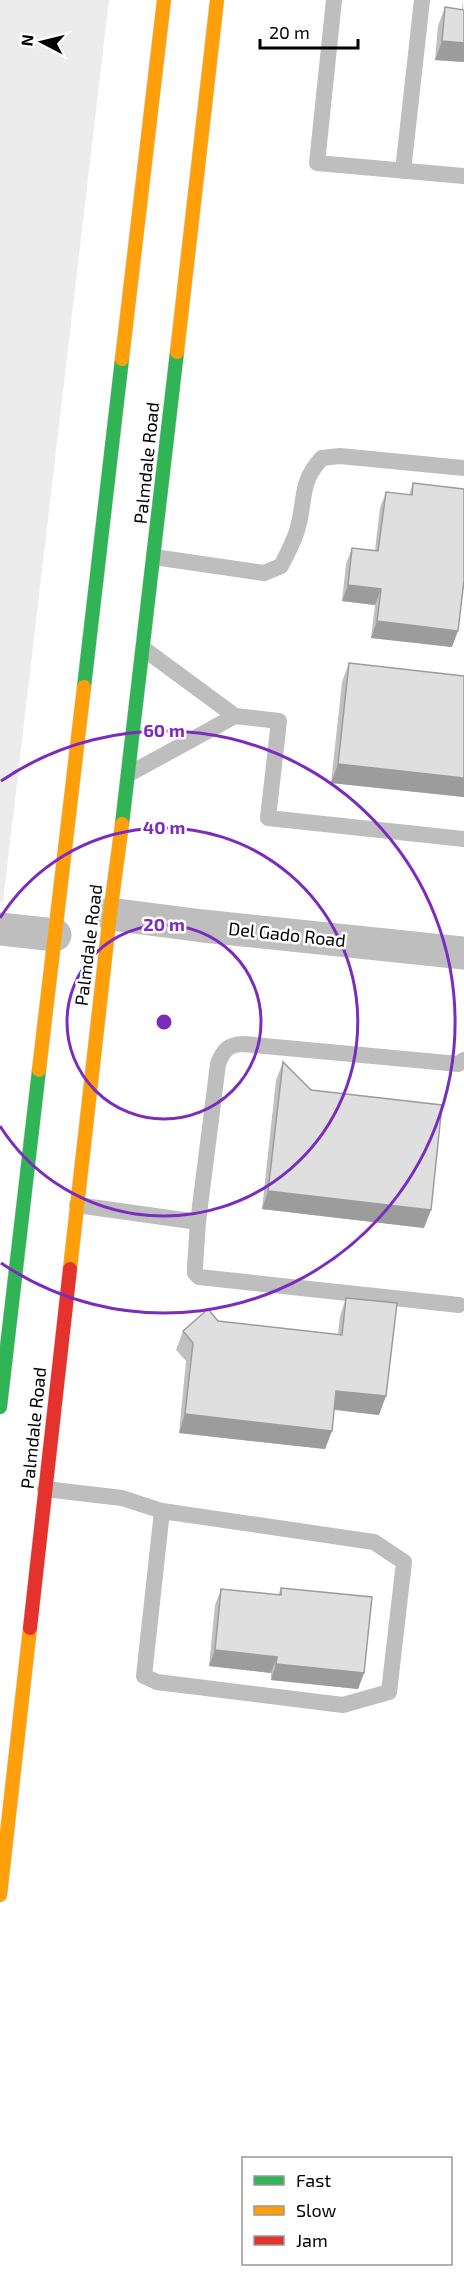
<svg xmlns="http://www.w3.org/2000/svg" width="464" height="2277" viewBox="0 0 464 2277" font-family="'Exo 2',sans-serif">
<rect width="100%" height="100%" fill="#fff"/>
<!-- green -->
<path fill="#ececec" d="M0,0H109L3,902H0Z"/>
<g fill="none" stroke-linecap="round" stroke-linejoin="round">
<!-- fast casing -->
<g stroke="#dbdbdb" stroke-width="15">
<path id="fast" d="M84,687L122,359
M122,824L177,352
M0,1407L39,1070"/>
</g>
<!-- slow casing -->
<g stroke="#dbdbdb" stroke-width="15">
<path id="slow" d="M177,352L217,0
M122,359L164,0
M39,1070L84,687
M70,1269L110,914L122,824
M0,1895L30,1628"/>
</g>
<!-- jam casing -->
<g stroke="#dbdbdb" stroke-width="15">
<path id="jam" d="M30,1628L70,1269"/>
</g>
<!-- lane -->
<path stroke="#bebebe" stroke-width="16" d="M334,0L317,163L464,176
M403,171L422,0
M154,557L264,573L281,566C287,554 295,540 298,527C306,498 299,483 322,458L340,456L464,468
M144,649L235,716L279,721L268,818L464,839
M129,774L235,716
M77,1205L198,1222L195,1266V1273L199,1277L459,1305
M198,1222L218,1064C223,1050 229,1044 244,1044L448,1063L458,1064L464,1060
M45,1489L122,1498L162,1511L144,1676L157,1682L343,1705L389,1692L404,1562L374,1542L162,1511"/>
<!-- street -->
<path stroke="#bebebe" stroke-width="33" d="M110,914L203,926L464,953
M0,929L55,935"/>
<!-- fast -->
<use href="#fast" stroke="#30b455" stroke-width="14"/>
<!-- slow -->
<use href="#slow" stroke="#ff9f0a" stroke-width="14"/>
<!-- jam -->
<use href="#jam" stroke="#e5322d" stroke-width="14"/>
</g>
<!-- wall -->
<path fill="#c0c0c0" d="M463,0L464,62L435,60L438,26L445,7L462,10Z
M413,483L452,647L371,638L375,605L342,601L346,564L352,548L375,550L380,508L386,492L409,495Z
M349,663L464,676V797L331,783L342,682Z
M283,1062L424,1228L262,1209L276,1080Z
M346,1298L379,1415L334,1410L332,1431L325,1449L179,1433L186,1361L176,1350L183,1331L218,1321L338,1334L340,1316Z
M281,1588L364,1673L358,1689L271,1680V1673L209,1666L215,1605L221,1589L278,1595Z"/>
<!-- shaded-wall -->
<path fill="#9c9c9c" d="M442,41L464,43V62L435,60Z
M348,585L381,589L375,605L342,601Z
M377,621L458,631L452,647L371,638Z
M338,764L464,778V797L331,783Z
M268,1191L431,1210L424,1228L262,1209Z
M336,1391L386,1396L379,1415L330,1409Z
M185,1414L332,1431L325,1449L179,1433Z
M215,1650L277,1657L271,1673L209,1666Z
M276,1664L364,1673L358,1689L271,1680Z"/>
<!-- building -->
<path fill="#dfdfdf" stroke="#9c9c9c" stroke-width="1.5" d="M445,7L464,10V43L442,41Z
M413,483L464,489V580L458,631L377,621L381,589L348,585L352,548L378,551L386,492L412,495Z
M349,663L464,676V778L338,764Z
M283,1062L311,1090L442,1105L431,1210L268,1191Z
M346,1298L397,1303L386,1396L336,1391L332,1431L185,1414L193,1343L183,1331L208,1309L218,1321L342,1335Z
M281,1588L372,1597L364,1673L276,1664L277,1657L215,1650L221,1589L281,1595Z"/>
<!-- distance rings -->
<g fill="none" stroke="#7b2cbf" stroke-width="3">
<circle cx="164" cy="1022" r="97"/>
<path d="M0 918A194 194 0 1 1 0 1126"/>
<path d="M1 781A291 291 0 1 1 1 1263"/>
</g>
<g text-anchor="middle" stroke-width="5" stroke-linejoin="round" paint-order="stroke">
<!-- street labels -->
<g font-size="18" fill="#000" stroke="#fff">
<text transform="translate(147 463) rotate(-84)" y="6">Palmdale Road</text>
<text transform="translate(287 935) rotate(6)" y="6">Del Gado Road</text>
<text transform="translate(89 945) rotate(-83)" y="6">Palmdale Road</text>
<text transform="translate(34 1428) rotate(-84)" y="6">Palmdale Road</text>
</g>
</g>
<circle cx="164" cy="1022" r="9" fill="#7b2cbf" stroke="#fff" stroke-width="3"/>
<g font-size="18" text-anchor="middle" font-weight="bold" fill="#7b2cbf" stroke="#fff" stroke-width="5" stroke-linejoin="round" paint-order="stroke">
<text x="164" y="737">60 m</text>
<text x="164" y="834">40 m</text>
<text x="164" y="931">20 m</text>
</g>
<!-- legend -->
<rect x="242" y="2157" width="210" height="108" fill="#ffffff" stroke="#999999" stroke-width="1.5"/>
<rect x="254" y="2176" width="30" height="9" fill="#30b455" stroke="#999999" stroke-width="1.5"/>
<text x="296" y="2187" font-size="18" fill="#000000">Fast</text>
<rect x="254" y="2206" width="30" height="9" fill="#ff9f0a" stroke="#999999" stroke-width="1.5"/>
<text x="296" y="2217" font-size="18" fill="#000000">Slow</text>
<rect x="254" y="2236" width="30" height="9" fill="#e5322d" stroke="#999999" stroke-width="1.5"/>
<text x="296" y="2247" font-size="18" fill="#000000">Jam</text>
<!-- north arrow -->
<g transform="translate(42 42) rotate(277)" stroke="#ffffff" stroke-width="4.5" paint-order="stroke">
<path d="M0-4.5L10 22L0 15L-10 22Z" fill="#000000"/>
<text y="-9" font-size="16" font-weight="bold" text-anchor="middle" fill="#000000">N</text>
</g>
<!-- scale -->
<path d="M260 39v9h98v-9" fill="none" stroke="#000000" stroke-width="3"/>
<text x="269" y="39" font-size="18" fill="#000000" stroke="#ffffff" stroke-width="4.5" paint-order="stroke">20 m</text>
</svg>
